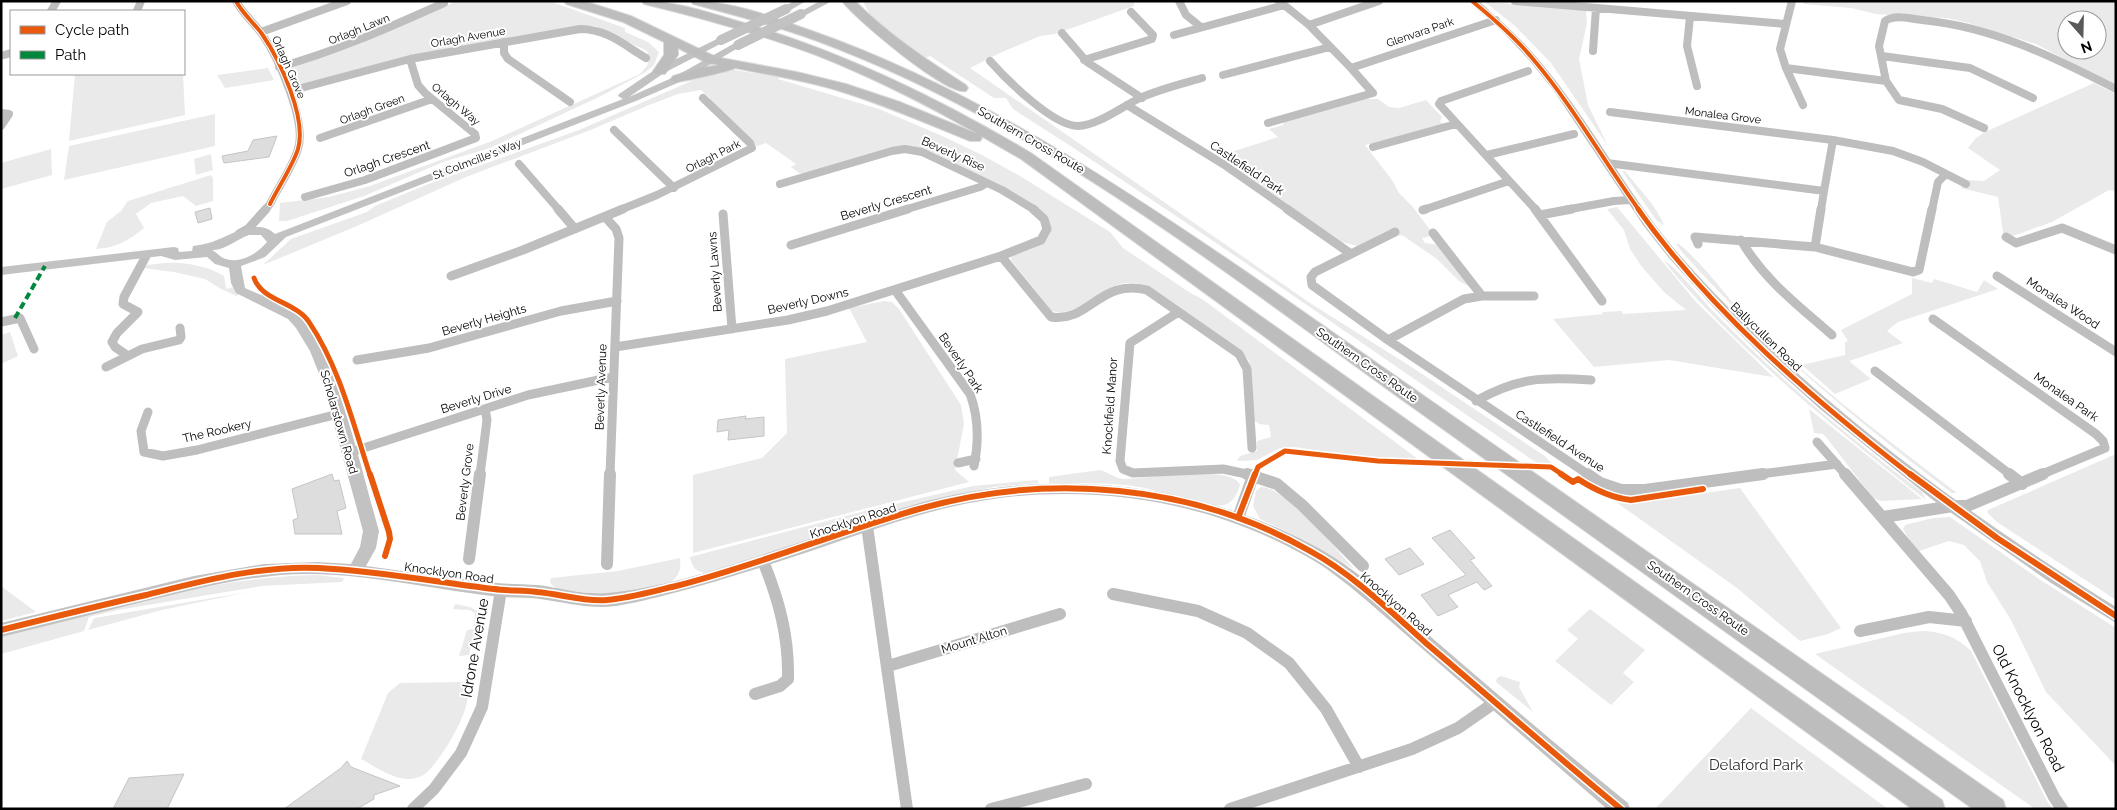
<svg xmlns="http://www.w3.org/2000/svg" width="2117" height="810" viewBox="0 0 2117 810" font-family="Raleway,sans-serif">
<rect width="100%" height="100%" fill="#fff"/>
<!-- green -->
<path fill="#eaeaea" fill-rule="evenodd" d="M449,1H534L541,3L537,1H549L625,28V32L648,42L659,52L654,65L644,73L601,96L490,148L443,162L364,196L287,221H279L280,203L329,197L370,186L492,141L640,74L647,66L649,59L647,51L595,26H588L450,48L296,87L287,67L453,3Z
M863,1H1134V6L1055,34L1040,36L1000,53L970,68L1310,303L1413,368L1546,457L1552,464L1537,463C1363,345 1191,222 1013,109L1006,98H994L930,56L925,58C903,42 873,27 863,1Z
M1804,1H2116V86L2036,44L1968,23L1947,18L1876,14L1851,8L1804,4ZM2067,20H2097V50H2067Z
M1485,2L1586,9L1587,23L1579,59L1588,105L1608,146L1551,63L1515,26Z
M268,68L274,80L225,88L217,75Z
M734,70L780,77L778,79L879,109L940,135L982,155L1020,176L1110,232L1123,248L1189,292L1202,299L1418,459L1358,456L1294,447L1280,448L1257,460L1237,461L1240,456L1257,451V441L1271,437L1269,425L1259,424L1254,420L1249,361L1242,353L1149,287C1107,268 1085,321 1052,311L1011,260L1012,256C1030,249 1059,244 1048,219L916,147L902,146L803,174L799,173L791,167L796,164L766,143L757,146L709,100L710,98L701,90L678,94L649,105L593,129L466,177L357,226L263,265L291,239L367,212L375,206L431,183L579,130L696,79L721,74V71Z
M75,74H183L185,115L69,141Z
M2094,83L2116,94V191L2109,190L2052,222L2004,239L1998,197L1961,188L1967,180L1984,181L2000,170L1968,148L1976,138L1985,132Z
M1365,99H1378L1389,107L1399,108L1426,100L1442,117L1440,122L1444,124L1365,145L1392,180L1399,193L1412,206L1431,231L1428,237L1422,238L1425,243L1439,245L1470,287L1459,281L1437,259L1402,235L1398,236L1399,234L1390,229L1357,246L1342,242L1219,156L1278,137L1269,129L1283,125L1284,122Z
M215,114V146L64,180L69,146Z
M51,149L52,175L1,189V163Z
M211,154L213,170L196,175L194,159Z
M1622,171H1625C1638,188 1656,205 1664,225L1657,221Z
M211,175L213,178V201L196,206L183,196L151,203L136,214L144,228C128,241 116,248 96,249L107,222L121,211L128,201Z
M1617,207L1696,302L1773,377L1669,360L1594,367L1553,319L1603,314L1602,312L1622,311L1623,314L1686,310L1664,292L1642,267L1630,249L1624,230L1607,209Z
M1676,244H1679C1709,269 1730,303 1759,331C1821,389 1889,441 1957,493H1952C1855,420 1763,343 1682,252Z
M1664,261C1675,265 1703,301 1714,312C1778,378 1848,437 1922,492L1926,500C1855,444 1784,387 1720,323C1701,303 1681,283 1664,261Z
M165,263C185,262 207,266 224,276L226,289L234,287L240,294L237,296L221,289L205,279L174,272L143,268L147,265Z
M1912,278L1932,283L1934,279L1977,292L1984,280L1998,289L1898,322L1887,331L1903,343L1849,361L1871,379L1835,394L1802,365L1845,355V342L1848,341L1841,330L1912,294Z
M884,301L892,302L899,309L961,405L964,424L955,470L969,482L693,553V475L762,458L787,433L785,359L867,342L849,308Z
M10,332L18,356L1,364V335Z
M1809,409L1922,499L1881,501L1873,498L1826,437L1823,434L1814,433Z
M2116,454V600L1997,522L1987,512L1988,510Z
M1100,470C1108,472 1116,479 1125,479C1145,479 1232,464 1240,485C1237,494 1234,502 1224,505C1205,509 1166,493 1145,488C1114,482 1081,483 1049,483V477Z
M1038,480V483L994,487L941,498L765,556L705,573C694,571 692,566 690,557L861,512L973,486Z
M1261,487C1285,486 1337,550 1354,569L1308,542L1260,519L1253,506L1256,491Z
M1740,488L1841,628L1828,634L1800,641L1737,588L1616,502L1634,503Z
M1950,517L2039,579L2116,628V766L2046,692L2011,620L1987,582L1980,561L1964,545L1949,541L1916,552L1903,529L1905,525L1933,518Z
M680,558C681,569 680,575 671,582C639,593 607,596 573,591C564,590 554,590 550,582L551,578L618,571Z
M316,575L344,578L342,582L262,586L118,610L89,617L84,631L1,654V636C105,610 209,577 316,575Z
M1,586L36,612L1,621Z
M248,592L162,610L88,630L94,618Z
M455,604L470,607L477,611L476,627L469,655L459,656L467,630L474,629L475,613L470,610L453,609Z
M1590,609L1645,650L1623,673L1634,682L1611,705L1555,661L1578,639L1567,630Z
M1921,631C1941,631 1957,637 1971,651L2048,803L2053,809H2035L1815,654L1904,633Z
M1501,676L1520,682L1519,687L1533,712L1496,682L1497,678Z
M463,682C482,696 441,760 427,772C424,776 415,779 410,779C394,780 374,766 361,759L388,693L400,683Z
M1751,708L1888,809H1655Z"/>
<!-- building -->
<path fill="#ddd" stroke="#c5c5c5" d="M277,136L269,157L224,163L222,156L248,151L253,140Z
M210,208L212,219L198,223L195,212Z
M746,416L745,419L764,417V436L728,440L729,430L717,432L718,420Z
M332,474L334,481L339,480L346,508L337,511L342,534H295L293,520L298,518L292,489Z
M1450,530L1475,558L1470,560L1492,586L1484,590L1477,582L1448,595L1458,607L1438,616L1421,595L1466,575L1432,538Z
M1410,548L1424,564L1399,575L1385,559Z
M347,761L351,767L400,786L374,795V799L357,809H284L341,768Z
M184,774L167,809H113L129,778Z"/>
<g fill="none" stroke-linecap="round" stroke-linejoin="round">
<!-- highway casing -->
<g stroke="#dbdbdb" stroke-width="2">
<path id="highway" d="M564,1H584L631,16L716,57L797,72L846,84L900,102L978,134C925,104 872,77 816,55C760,34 702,18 644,4L642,1C674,1 704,11 734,20C840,50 937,97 1031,153L1942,800L1945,809H1912L1021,159L981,136L982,138L980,141H970C926,123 882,104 836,90C803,80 769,75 735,68C732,71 678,83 673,82L671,79L673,76L700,68L719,65L707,63L678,48V55L665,74H655L653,71L664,55V42L623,22L566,4Z
M691,1C732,1 773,17 812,31C969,86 1108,178 1245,271L2003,800L2006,809H1973C1784,674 1596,539 1408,404C1227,274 1047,131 838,49C791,30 742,17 693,4Z
M842,1H855C888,34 927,60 966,85L968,88L966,91C947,96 855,19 842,1Z"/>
</g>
<!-- street-far2 -->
<path stroke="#bebebe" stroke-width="8" d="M236,1C242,13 254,23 262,34C278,57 307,122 298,149C292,168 279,186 270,204L265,210
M1179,1L1186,15L1201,27
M1279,1L1309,25L1351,68L1496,20
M1515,1L1785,24
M1792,1L1780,49L1786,68L1886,81L1879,46L1885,21C1896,14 1910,19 1922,20C1993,27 2054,57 2116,89
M51,11L57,1
M137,11L141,1
M1690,17L1687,46L1697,86
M1309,25L1379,1
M261,32L347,1
M1062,33L1087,62L1142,98
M1174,35L1284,5
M504,42V53L508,59L570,102
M1593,51L1596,8
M4,55L11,53
M1882,56L1970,68L2033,98
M1084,60L1152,39L1153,35L1131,12
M990,61C1006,79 1053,126 1078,126C1097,126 1123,106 1140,98C1160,89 1181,84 1202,78
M279,67C337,51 390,27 444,3
M1786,68L1803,105
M1528,71L1441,101L1439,104L1536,210
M1223,75L1330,47
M1886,81L1899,100L1942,109L1984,128
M290,91L410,59L580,29C607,29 624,45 646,58
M1127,105L1223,164L1289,210
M1,113L9,114L1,126
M1268,123L1373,93L1351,68
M614,130L674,188
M320,138L432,99
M1833,140L1893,151L1923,162L1966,184
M1373,147L1456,124
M1487,155L1574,134
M1607,163L1824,191L1833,140L1610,112
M519,164L559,210
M780,184L892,151L905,149L922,152L1002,190L1035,210
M305,197L365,180L476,138L475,134L425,93L418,85L410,59
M620,210L657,195L752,148L750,143L703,98
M904,210L980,187L987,183
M1423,210L1509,181
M1565,210L1614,201L1631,200
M1821,210L1824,191
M1932,210L1938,182L1946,174"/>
<!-- street-far1 -->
<path stroke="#bebebe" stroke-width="9" d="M558,209L575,229
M1287,209L1351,254
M1535,209L1602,301
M1423,210L1426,209
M723,214L732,329
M1540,215L1572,209
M605,217L616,229L619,238L610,475
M1395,232L1315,272L1311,277L1312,285L1388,340L1589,475
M1433,233L1482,296
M239,234L248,229L266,209
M2006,237L2016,243L2062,228L2116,250
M1741,240C1763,279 1799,306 1832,335
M1698,244L1695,237L1815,247L1913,272L1919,270L1932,209
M791,245L908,209
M1815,247L1821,209
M1001,256L1051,317C1089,323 1100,278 1147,290L1239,354L1247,369L1252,448
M451,276L523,250L623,209
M1997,276L2116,352
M895,290L970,394C979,418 979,441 974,466
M1177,313L1130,343L1120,461L1123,469L1133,473L1223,469L1251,475
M1933,319L2096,434L2103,441L2105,448L2040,475
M1,322L20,318L34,349
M1388,340L1464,299L1482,296H1534
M615,347L788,320L827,311L1001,256L1041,240L1047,229L1044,219L1033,209
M128,356L115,347L112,342L117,333L138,312L123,304L124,297L146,256
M357,360L429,348L561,311L617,301
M106,367L142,349L179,340L181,337L180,328
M1875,371L2011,475
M1476,401C1518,377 1544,377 1591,380
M148,412L141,431L144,452L163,456L197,450L338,414
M1817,442L1846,475
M348,453L528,395L613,377
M958,463L976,459
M480,475L487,420L485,409
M1753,475L1837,464"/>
<!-- street -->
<path stroke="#bebebe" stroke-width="12" d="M1247,474L1277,484L1302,505L1363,566
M1587,474L1600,483L1621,490H1645L1763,474
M1845,474L1949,595L1961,613L2054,797L2062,809
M2009,474L2022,484
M1883,517L1953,506H1967L2043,474
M1238,518L1253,476
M867,526L907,809
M469,559L480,474
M607,564L610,474
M1113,594L1198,611L1247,633L1289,663L1326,709L1359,767
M1860,631L1929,617L1966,621
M888,666L1060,614
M755,694L780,686L788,679C789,637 779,600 763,561
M413,809L434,789L461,753L482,707L501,590
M991,809L1086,784
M1230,809L1412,749L1458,728L1494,703"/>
<!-- secondary -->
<path fill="#c2c2c2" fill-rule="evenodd" d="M794,1H806L789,11H783V7Z
M820,1H832L804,16L801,17L796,14Z
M1468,1C1471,1 1474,0 1477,1C1483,3 1489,11 1494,15C1559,69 1599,147 1648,215C1677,256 1714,293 1750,329C1860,436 1986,526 2116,607V623L2051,583L1933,500L1820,409L1766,360L1716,310L1669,258L1643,225L1554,91L1529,60L1501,30Z
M721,37L726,40L724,42L664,73L629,97L674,77L735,43L738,42L743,45L682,81L636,101L286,237L265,257L241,266L245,288C262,296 281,302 296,313C333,339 365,484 379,531L376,548L366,566C409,572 453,578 497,583C510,584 524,584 538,585C561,588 584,595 607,593C672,587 739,562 801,542C841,529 880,514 920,503C1052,467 1190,481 1311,544C1356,567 1393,604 1431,637C1496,693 1561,749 1628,803L1630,809H1607L1366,600C1346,583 1325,566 1302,554C1209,502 1098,484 993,499C927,508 865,533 802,554C757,569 712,583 666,595C646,600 624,606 603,607C582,607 561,602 540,599C528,597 516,598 504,597C488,596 472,593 455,591C408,584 361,575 314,574C257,573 201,588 146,601C98,613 50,625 1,637V623L194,576L264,564L317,562L351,564L360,547L363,531L322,381L310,351L296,328L288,319L236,293L231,283L229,268L215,264L207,257L175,260L161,256L1,275V267L174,247L178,248L179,252L192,251L193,246C199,245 206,244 212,242C230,236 257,217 275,234L623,99L618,96L619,94L656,69ZM249,235H261L267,242C258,253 241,264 226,259C220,258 217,252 212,250C224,251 237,239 249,235Z"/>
<!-- highway -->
<use href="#highway" fill="#bdbdbd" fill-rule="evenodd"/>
<!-- secondary-bridge -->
<path stroke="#c2c2c2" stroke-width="10" d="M721,40L786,9
M738,45L801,14"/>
<!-- quiet -->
<path stroke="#00873e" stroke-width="4" stroke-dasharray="7 4" stroke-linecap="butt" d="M15,318L45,266"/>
<!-- cycleway-far2 casing -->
<g stroke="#fff" stroke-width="6">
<path id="cycleway-far2" d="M236,1C242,13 254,23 262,34C280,60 307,118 298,149C293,165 278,188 270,204
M1472,1C1494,19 1515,37 1533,59C1573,106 1603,160 1639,210"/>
</g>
<!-- cycleway-far1 casing -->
<g stroke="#fff" stroke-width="8">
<path id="cycleway-far1" d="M1638,209C1709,310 1814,400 1911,475
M254,278C262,301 296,302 309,322C340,368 353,424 370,475
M1255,475L1258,467L1285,451L1378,461L1551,467L1563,475"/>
</g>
<!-- cycleway casing -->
<g stroke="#fff" stroke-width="9">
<path id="cycleway" d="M370,474L389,532L390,539L385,556
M1561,474L1573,482L1578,479C1595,490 1611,498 1631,500L1703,489
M1910,474L1997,538L2116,616
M1238,518L1255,474
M1,630C49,618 98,606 146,595C202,581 261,565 319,568C378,571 436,582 494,589C508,591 523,590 537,592C561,594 583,602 607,600C630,598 654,591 676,586C759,565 837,532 919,509C1048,472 1193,484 1310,551C1354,575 1390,611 1427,644C1492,699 1555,755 1621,809"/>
</g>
<!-- cycleway-far2 -->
<use href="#cycleway-far2" stroke="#e8590c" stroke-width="4"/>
<!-- cycleway-far1 -->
<use href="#cycleway-far1" stroke="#e8590c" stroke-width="5"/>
<!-- cycleway -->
<use href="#cycleway" stroke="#e8590c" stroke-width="6"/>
</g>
<g text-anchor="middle" stroke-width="4" stroke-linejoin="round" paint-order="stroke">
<!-- far-street labels -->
<g font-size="11" fill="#000" stroke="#fff">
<text transform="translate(359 29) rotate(-22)" y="4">Orlagh Lawn</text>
<text transform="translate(1420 32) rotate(-19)" y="4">Glenvara Park</text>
<text transform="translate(468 37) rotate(-10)" y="4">Orlagh Avenue</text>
<text transform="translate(289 67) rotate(66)" y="4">Orlagh Grove</text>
<text transform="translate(456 104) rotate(40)" y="4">Orlagh Way</text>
<text transform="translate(372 109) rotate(-20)" y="4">Orlagh Green</text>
<text transform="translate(1723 115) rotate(7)" y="4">Monalea Grove</text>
<text transform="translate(713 156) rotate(-27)" y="4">Orlagh Park</text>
<text transform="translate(477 159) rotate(-21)" y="4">St Colmcille's Way</text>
</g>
<!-- street labels -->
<g font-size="12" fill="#000" stroke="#fff">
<text transform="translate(1031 140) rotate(30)" y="4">Southern Cross Route</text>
<text transform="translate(953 154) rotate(24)" y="4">Beverly Rise</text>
<text transform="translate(387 159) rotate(-19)" y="4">Orlagh Crescent</text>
<text transform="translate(1247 168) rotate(34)" y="4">Castlefield Park</text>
<text transform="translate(886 203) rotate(-17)" y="4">Beverly Crescent</text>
<text transform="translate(715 272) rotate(-94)" y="4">Beverly Lawns</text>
<text transform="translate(808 301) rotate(-13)" y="4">Beverly Downs</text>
<text transform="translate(2063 303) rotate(33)" y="4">Monalea Wood</text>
<text transform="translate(484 320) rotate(-16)" y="4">Beverly Heights</text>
<text transform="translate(1766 337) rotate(44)" y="4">Ballycullen Road</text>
<text transform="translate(961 363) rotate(56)" y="4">Beverly Park</text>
<text transform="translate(1367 365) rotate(35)" y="4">Southern Cross Route</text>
<text transform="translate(601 387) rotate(-88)" y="4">Beverly Avenue</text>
<text transform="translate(2066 397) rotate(35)" y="4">Monalea Park</text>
<text transform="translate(476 399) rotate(-17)" y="4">Beverly Drive</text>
<text transform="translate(1110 406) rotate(-86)" y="4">Knockfield Manor</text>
<text transform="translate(339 422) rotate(74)" y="4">Scholarstown Road</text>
<text transform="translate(217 431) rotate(-13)" y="4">The Rookery</text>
<text transform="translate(1560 441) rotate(33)" y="4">Castlefield Avenue</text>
<text transform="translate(465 482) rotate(-83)" y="4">Beverly Grove</text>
<text transform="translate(853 521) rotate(-18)" y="4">Knocklyon Road</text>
<text transform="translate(449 573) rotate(8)" y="4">Knocklyon Road</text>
<text transform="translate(1698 598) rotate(35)" y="4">Southern Cross Route</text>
<text transform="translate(1396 604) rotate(41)" y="4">Knocklyon Road</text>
<text transform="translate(974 640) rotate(-17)" y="4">Mount Alton</text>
</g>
<!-- near-street labels -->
<g font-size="15" fill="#000" stroke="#fff">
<text transform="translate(475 648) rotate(-80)" y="5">Idrone Avenue</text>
<text transform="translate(2028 708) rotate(63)" y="5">Old Knocklyon Road</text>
</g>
<!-- near-park labels -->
<g font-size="15" fill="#303030" stroke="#fff">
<text x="1756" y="770">Delaford Park</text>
</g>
</g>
<!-- border -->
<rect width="2117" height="810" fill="none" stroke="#000000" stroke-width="5"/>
<!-- legend -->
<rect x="10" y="10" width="175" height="65" fill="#ffffff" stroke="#999999"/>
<rect x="20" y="26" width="25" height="8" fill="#e8590c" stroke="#999999"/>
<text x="55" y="35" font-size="15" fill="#000000">Cycle path</text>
<rect x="20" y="51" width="25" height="8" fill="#00873e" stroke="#999999"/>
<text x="55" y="60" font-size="15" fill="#000000">Path</text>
<!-- north arrow -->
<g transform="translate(2082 35) rotate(160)"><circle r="24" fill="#ffffff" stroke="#999999"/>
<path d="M0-4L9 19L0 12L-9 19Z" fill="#595959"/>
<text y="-8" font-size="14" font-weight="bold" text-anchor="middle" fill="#000000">N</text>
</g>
</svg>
